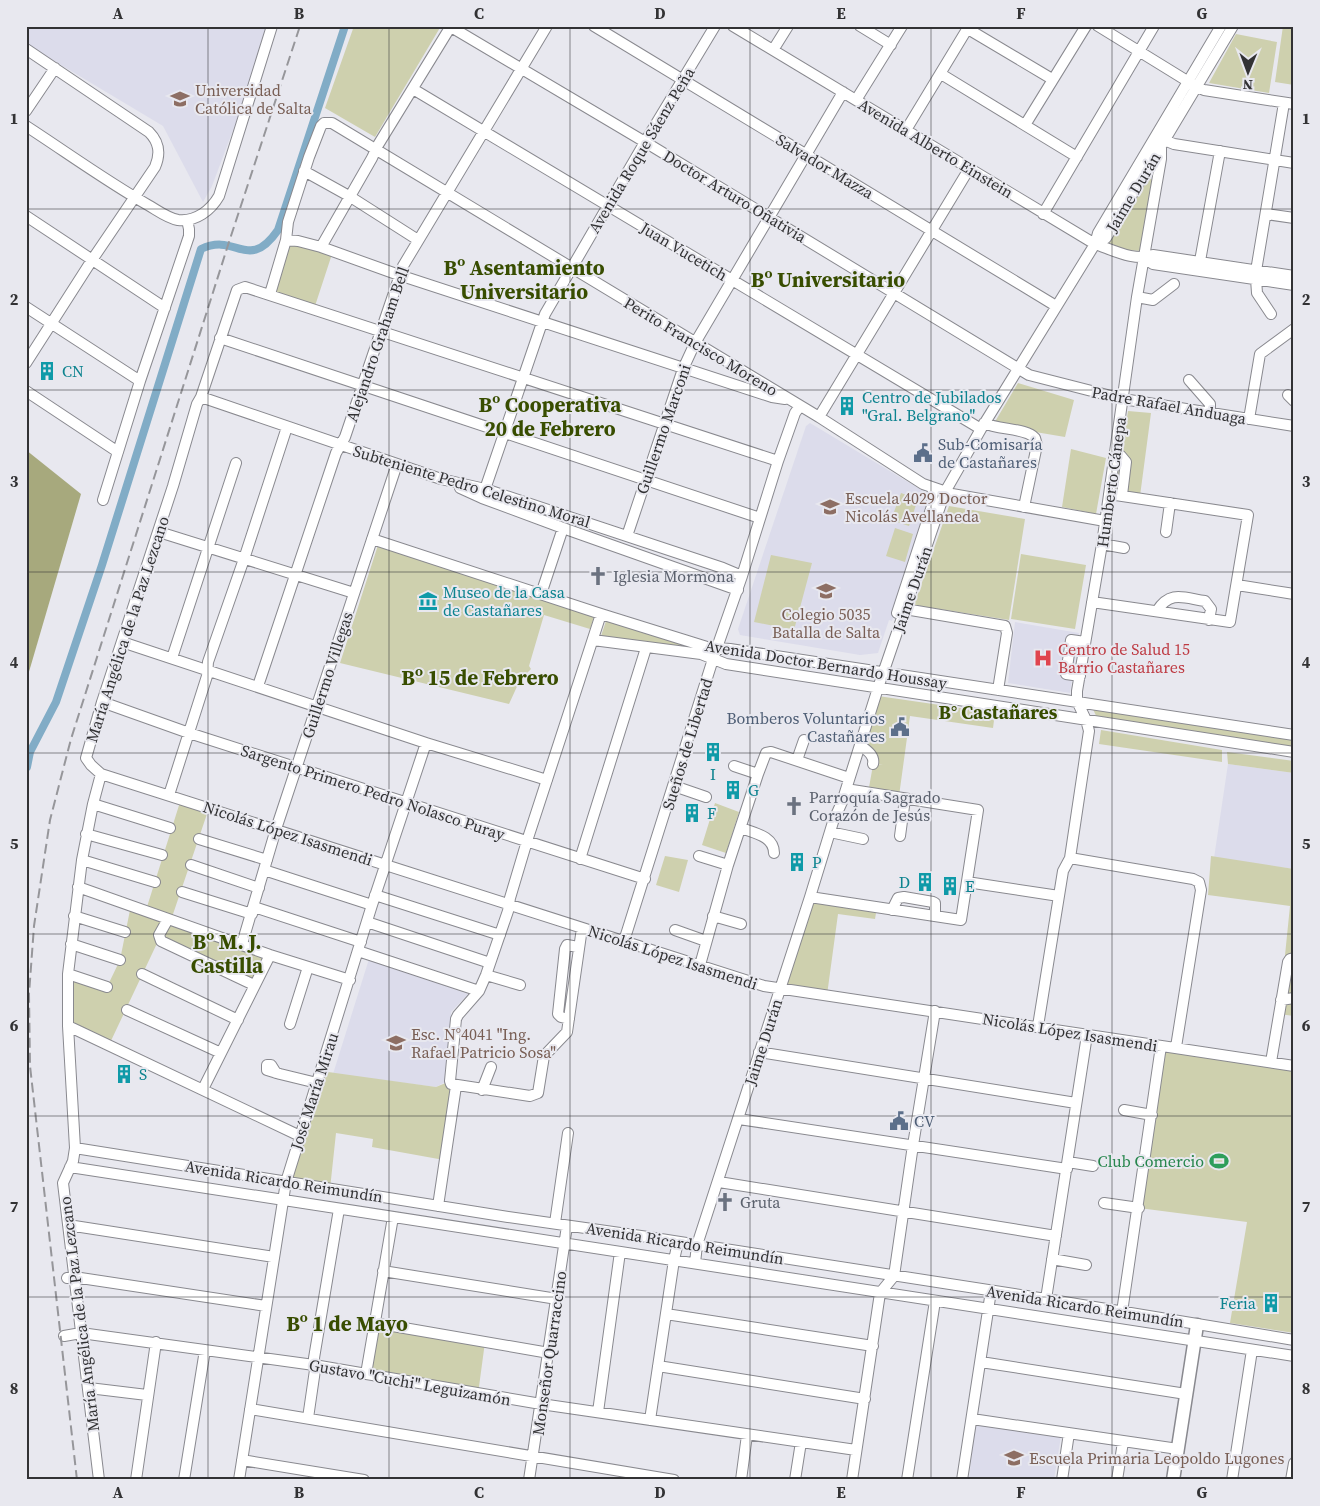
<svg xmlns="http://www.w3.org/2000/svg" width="1320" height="1506" viewBox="0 0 1320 1506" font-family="'Source Serif 4',serif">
<rect width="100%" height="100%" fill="#e8e8ef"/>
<!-- built -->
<path fill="#dcdceb" d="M26,26H272L212,186L203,202L163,126L26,44Z
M810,423L928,494L930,500L892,621L889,620L878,653L860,655L740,635L738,629L806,426Z
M1015,622L1079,633L1070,693L1008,683Z
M1228,764L1294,773V869L1214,858Z
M369,959L468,994L451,1012L447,1081L436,1087L333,1074Z
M975,1422L1061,1436L1054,1480H969Z"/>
<!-- green -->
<path fill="#ced0ae" d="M354,26H441L375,137L325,108Z
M1283,26H1294V85L1275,82Z
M1236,34L1277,42L1269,93L1209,83Z
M1147,178L1154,180L1143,251L1126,250L1109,243Z
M286,240L333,251L314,309L270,294Z
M1018,383L1074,400L1065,437L993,425Z
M1128,411L1151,413L1140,496L1115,492Z
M1071,449L1106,458L1096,514L1062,507Z
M901,493L918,499L909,526L891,520Z
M949,506L1025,519L1009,620L914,605Z
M895,528L913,534L905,562L886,556Z
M378,545L547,600L594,617L590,629L544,615L529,666L531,669L520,680L509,704L340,663Z
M1021,554L1086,565L1075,629L1011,619Z
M771,555L812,563L794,630L754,622Z
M607,618L697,647L694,650L601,636Z
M878,696L995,713L993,728L910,716L899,796L868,793L873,765H883L873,764L860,745Z
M1091,705L1294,735V752L1099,722Z
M1101,730L1222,750V762L1099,744Z
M1227,752L1294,761V773L1228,764Z
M181,799L209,808L171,920L270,955L254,985L160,937L109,1045L68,1026V974L107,987L120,960L131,905L146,910Z
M715,803L739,812L726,853L702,845Z
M665,856L688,860L679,892L656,885Z
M1211,856L1294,869V1016L1279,1014L1290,906L1208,895Z
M810,899L877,907L875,919L838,914L827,995L780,988Z
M1161,1046L1294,1069V1333L1230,1323L1247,1222L1139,1208Z
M321,1071L436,1087L448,1082L456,1086L444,1160L372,1147L373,1139L336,1133L330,1189L286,1182Z
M375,1323L485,1342L478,1394L366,1374Z"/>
<!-- forest -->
<path fill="#a7a97d" d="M26,450L81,494L26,682Z"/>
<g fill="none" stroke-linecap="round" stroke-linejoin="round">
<!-- canal -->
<path stroke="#81acc6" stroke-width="8" d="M27,767L30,752L56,702L102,565L201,249C237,232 248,273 278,230L345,26"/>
<!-- minor casing -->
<g stroke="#89898f" stroke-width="12">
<path id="minor" d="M594,26L1056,306
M733,26L1095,244C1113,250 1135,262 1153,255L1294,276
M860,26L891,45
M1098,26L1197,87L1204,90L1294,104
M451,27L645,142L1029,375L1123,399L1294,426
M968,29L1052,79
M26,49L149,132C159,142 161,153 155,167L92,260L26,363
M773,50L788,26
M941,74L1077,157
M413,89L981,429
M856,100L902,26
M26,111L55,68
M1025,125L1086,26
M26,126C66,152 106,181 148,205C157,210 167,218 178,220C196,222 211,210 219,196L272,26
M906,130L969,26
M1164,140L1174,144L1294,163
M304,171L349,196L418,240
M1043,214L1154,26
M1266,214L1294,218
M26,216L165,308
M286,240L298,241L321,247L399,275L772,397L785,399
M1095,244L1106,238L1233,26
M321,247L372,158L378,145L451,26
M1144,258L1153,264L1294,285
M1200,261L1220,151
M1256,271L1284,103
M1256,279L1257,293L1271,314
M270,294L286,240L288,222L309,157L321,126L324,123H332L819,417L923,484L952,494L1105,521
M1137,297L1153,300L1174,284
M26,307L140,381
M220,338L760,518
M1189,380L1210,404V412
M26,391L118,452
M1288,395L1294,401
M201,397L441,479L485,489L723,568L742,576
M819,417L969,169
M1249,419L1260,354L1294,329
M984,423C999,430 1026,428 1035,438L1037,445L1024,507
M1115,454L1121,456L1126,462L1122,495
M778,461L245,287L237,290L201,397L197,404L173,486L102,702L86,758L91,765L101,774L764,986L1294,1066
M460,488L482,498L563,528L738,590
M482,498L545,314L645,142L715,26
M103,500L140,381L189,236V229L187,220
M159,532L354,593
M1166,532L1170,503
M627,536L683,369L695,343L843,92
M372,539L601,614L707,647L730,649L1294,735
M1102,544L1124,548
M1237,585L1294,594
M541,594L563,528
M1092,602L1230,622L1248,515L1109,494
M905,609L1005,626L1007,633L998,690
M1157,611C1170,590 1184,598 1205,601L1211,609L1209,620
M897,613L932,506L933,489
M593,640L701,654L726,664L1294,752
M122,642L426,743L547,780
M172,658L236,463
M1080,676L1066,674L1071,640L1085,642
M258,686L336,453L345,437L403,266L547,26
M102,702L189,733L645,879
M860,745C866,750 875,755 873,764
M797,760L804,740
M734,766L758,774
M674,786L706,797
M169,795L207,676L208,662L244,559L287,427
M93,804L170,828
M741,828C754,833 774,836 774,853
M830,832L863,839
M86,834L162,855
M900,836L905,799
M199,839L267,860
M699,856L728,865
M1070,858L1193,879L1199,882L1201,890L1176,1047
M580,859L646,648
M82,860L155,882
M191,865L259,888
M264,870L372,905
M967,882L1059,896
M78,887L270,955L350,980
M182,892L252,914
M375,895L500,935
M810,897L961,920L978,810L846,789
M254,907L361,942
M892,910L898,898L904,897L933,902L935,903V916
M74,916L125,932
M713,916L741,924
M168,919L159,935L161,941L254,985
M367,922L490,963
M582,928L567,1032L544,1056L538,1093L530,1096L451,1084L450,1081L456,1019L458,1015L479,991L486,975L508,911L510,898L527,841L601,614
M675,930L706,941
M624,941L713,659L742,576L778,461L795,413L800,406
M71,944L120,960
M242,944L276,829L397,464
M358,951L479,991
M700,965L728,865L758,774L766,753L771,752L849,778
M68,974L107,987
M142,974L238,1020
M486,975L520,985
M1281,1000L1294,998
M127,1010L221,1053
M569,1019L561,1017L558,1014L565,949L567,945L578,947
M290,1024L308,967
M68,1026L300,1136
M1038,1026L1063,871L1070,858L1089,731L1086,720L1077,701V691L1102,544L1137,297L1161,159V144
M759,1052L1076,1103
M1271,1062L1288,962L1290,959L1294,958
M276,1073L271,1065H267V1070L280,1074L317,1083
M203,1089L270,955
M482,1090L491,1067
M1124,1110L1152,1115
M739,1119L1067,1169
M75,1148L508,1217L648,1237L1046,1299L1294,1340
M1068,1162L1093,1166
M70,1167L1294,1356
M719,1182L1056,1236
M1104,1203L1139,1208
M438,1206L456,1086
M555,1223L568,1133
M68,1225L274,1257
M1052,1259L1086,1265
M695,1263L697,1245L810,897L833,822L842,802L878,688L945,492L981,429L1095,244L1098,233L1221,26
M383,1271L557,1299
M67,1278L74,1277L266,1306
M1046,1299L1087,1035
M1122,1312L1161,1046
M666,1314L873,1346
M375,1323L549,1353
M64,1336L81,1333L314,1365L541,1404L856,1450
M981,1362L1186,1394
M658,1366L865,1399
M366,1374L393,1217
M89,1388L147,1395
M250,1409L674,1480
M598,1412L620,1252
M308,1418L315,1370L314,1358L339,1209
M972,1419L1178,1449
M650,1420L674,1260L678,1242
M242,1460L364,1480
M99,1480L63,1183L73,1161L75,1148L68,1026V974L82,860L93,804L101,774
M136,1480L156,1342
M184,1480L205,1350
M239,1480L286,1182L372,905L426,743
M529,1480L567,1226
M741,1480L747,1435
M795,1480L801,1442
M852,1480L880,1293L894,1276L913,1145L935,1011
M907,1480L935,1301
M962,1480L991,1291
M1062,1480L1069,1433
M1117,1480L1123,1442
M1232,1480L1252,1350
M1291,1480L1294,1463"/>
</g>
<!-- major casing -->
<g stroke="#89898f" stroke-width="15">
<path id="major" d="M1173,1480L1197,1325"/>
</g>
<!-- minor -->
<use href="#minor" stroke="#fff" stroke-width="10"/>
<!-- major -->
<use href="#major" stroke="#fff" stroke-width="12"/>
<!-- rail -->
<path stroke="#96969a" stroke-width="2" stroke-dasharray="10 5" stroke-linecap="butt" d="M77,1480L30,1066L29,994L34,926L50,820L71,739L229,242L300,26"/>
</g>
<!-- grid -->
<path fill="none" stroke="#323234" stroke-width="1" stroke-opacity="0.55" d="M208,26V1480M389,26V1480M570,26V1480M750,26V1480M931,26V1480M1112,26V1480M26,209H1294M26,390H1294M26,572H1294M26,753H1294M26,934H1294M26,1116H1294M26,1297H1294"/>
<!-- icons -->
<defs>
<g id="university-bare" transform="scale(1.5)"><path d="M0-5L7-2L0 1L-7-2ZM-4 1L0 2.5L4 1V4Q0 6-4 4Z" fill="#8d6e63" stroke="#e8e8ef" stroke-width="2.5" paint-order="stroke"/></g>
<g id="building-bare" transform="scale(1.5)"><path d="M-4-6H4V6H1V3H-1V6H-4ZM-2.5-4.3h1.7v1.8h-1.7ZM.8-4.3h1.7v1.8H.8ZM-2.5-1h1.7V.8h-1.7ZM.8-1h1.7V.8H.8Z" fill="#0f9aa8" stroke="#e8e8ef" stroke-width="2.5" paint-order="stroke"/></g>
<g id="civic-bare" transform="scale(1.5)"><path d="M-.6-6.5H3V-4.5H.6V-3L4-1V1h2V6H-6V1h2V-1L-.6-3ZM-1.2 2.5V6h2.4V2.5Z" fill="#5c6f8a" stroke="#e8e8ef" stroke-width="2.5" paint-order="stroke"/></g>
<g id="school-bare" transform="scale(1.5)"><path d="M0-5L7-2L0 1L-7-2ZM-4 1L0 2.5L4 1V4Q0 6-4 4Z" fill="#8d6e63" stroke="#e8e8ef" stroke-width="2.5" paint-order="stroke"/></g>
<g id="church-bare" transform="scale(1.5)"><path d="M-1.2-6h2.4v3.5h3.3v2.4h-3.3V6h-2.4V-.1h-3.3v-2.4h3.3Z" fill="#6b7280" stroke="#e8e8ef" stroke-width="2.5" paint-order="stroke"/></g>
<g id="museum-bare" transform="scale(1.5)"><path d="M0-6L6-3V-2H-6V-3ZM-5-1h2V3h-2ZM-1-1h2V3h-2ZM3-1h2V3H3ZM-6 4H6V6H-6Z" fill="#0f9aa8" stroke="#e8e8ef" stroke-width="2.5" paint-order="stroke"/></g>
<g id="hospital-bare" transform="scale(1.5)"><path d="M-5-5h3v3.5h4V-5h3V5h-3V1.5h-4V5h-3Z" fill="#e0444e" stroke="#e8e8ef" stroke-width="2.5" paint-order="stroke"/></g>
<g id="stadium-bare" transform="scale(1.5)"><path d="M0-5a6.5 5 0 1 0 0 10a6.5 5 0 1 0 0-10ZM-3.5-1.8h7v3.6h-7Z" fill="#2e9e5b" stroke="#e8e8ef" stroke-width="2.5" paint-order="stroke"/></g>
</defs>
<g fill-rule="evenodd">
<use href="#university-bare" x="180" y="99"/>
<use href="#building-bare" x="47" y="371"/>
<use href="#building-bare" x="847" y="406"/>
<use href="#civic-bare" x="923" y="453"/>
<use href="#school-bare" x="830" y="507"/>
<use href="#church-bare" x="598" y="576"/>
<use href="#school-bare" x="826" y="591"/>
<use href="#museum-bare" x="428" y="601"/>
<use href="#hospital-bare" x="1043" y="658"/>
<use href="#civic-bare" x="900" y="727"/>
<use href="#building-bare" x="713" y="752"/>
<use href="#building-bare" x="733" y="790"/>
<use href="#church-bare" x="794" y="806"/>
<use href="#building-bare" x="692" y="813"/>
<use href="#building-bare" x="797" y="862"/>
<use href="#building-bare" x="925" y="882"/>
<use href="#building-bare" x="950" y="886"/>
<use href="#school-bare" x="396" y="1043"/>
<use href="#building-bare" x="124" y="1074"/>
<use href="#civic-bare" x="899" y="1121"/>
<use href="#stadium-bare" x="1219" y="1161"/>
<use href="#church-bare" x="725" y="1202"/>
<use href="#building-bare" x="1271" y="1303"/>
<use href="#school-bare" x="1014" y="1458"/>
</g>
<g text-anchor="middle" stroke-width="4" stroke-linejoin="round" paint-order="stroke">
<!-- education labels -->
<g font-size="16" fill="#785e54" stroke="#e8e8ef" text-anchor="start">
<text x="195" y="96">Universidad<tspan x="195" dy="18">Católica de Salta</tspan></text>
<text x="845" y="504">Escuela 4029 Doctor<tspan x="845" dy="18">Nicolás Avellaneda</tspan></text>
<text x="826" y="620" text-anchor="middle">Colegio 5035<tspan x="826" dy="18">Batalla de Salta</tspan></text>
<text x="411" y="1040">Esc. N°4041 "Ing.<tspan x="411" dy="18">Rafael Patricio Sosa"</tspan></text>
<text x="1029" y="1464">Escuela Primaria Leopoldo Lugones</text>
</g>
<!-- street labels -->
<g font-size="16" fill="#323234" stroke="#e8e8ef">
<text transform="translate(936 148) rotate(31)" y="6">Avenida Alberto Einstein</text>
<text transform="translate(641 150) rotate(-59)" y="6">Avenida Roque Sáenz Peña</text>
<text transform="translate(825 166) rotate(31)" y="6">Salvador Mazza</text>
<text transform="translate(1133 192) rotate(-59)" y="6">Jaime Durán</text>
<text transform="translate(735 196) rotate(31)" y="6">Doctor Arturo Oñativia</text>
<text transform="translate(684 251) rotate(31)" y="6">Juan Vucetich</text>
<text transform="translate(377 344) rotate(-71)" y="6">Alejandro Graham Bell</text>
<text transform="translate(701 346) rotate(31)" y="6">Perito Francisco Moreno</text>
<text transform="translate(1169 405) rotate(10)" y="6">Padre Rafael Anduaga</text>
<text transform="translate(663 429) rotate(-71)" y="6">Guillermo Marconi</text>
<text transform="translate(1111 482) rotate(-82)" y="6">Humberto Cánepa</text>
<text transform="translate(472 486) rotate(17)" y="6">Subteniente Pedro Celestino Moral</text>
<text transform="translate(912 589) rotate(-71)" y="6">Jaime Durán</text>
<text transform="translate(127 629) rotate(-72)" y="6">María Angélica de la Paz Lezcano</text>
<text transform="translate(826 664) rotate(9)" y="6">Avenida Doctor Bernardo Houssay</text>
<text transform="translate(327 675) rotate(-72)" y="6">Guillermo Villegas</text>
<text transform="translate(687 744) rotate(-73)" y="6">Sueños de Libertad</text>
<text transform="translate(373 792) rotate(18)" y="6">Sargento Primero Pedro Nolasco Puray</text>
<text transform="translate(288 833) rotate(18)" y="6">Nicolás López Isasmendi</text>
<text transform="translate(673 957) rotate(18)" y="6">Nicolás López Isasmendi</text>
<text transform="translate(1070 1032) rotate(9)" y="6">Nicolás López Isasmendi</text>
<text transform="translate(763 1042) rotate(-72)" y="6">Jaime Durán</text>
<text transform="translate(314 1091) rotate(-72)" y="6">José María Mirau</text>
<text transform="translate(284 1181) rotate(9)" y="6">Avenida Ricardo Reimundín</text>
<text transform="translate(685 1243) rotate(9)" y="6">Avenida Ricardo Reimundín</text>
<text transform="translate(1085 1306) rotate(9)" y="6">Avenida Ricardo Reimundín</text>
<text transform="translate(79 1314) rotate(-97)" y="6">María Angélica de la Paz Lezcano</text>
<text transform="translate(549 1353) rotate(-82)" y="6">Monseñor Quarraccino</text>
<text transform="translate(410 1382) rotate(10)" y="6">Gustavo "Cuchi" Leguizamón</text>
</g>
<!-- culture labels -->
<g font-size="16" fill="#0d838f" stroke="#e8e8ef" text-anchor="start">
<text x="62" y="377">CN</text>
<text x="862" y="403">Centro de Jubilados<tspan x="862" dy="18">"Gral. Belgrano"</tspan></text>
<text x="443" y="598">Museo de la Casa<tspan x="443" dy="18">de Castañares</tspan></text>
<text x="713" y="780" text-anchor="middle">I</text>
<text x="748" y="796">G</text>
<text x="707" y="819">F</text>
<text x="812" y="868">P</text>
<text x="910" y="888" text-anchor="end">D</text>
<text x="965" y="892">E</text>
<text x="139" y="1080">S</text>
<text x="1256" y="1309" text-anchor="end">Feria</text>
</g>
<!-- service labels -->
<g font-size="16" fill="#4e5e75" stroke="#e8e8ef" text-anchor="start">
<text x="938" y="450">Sub-Comisaría<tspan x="938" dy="18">de Castañares</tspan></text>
<text x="885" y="724" text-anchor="end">Bomberos Voluntarios<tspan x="885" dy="18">Castañares</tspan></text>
<text x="914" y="1127">CV</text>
</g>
<!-- worship labels -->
<g font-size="16" fill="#5b616d" stroke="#e8e8ef" text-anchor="start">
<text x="613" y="582">Iglesia Mormona</text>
<text x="809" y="803">Parroquía Sagrado<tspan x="809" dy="18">Corazón de Jesús</tspan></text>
<text x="740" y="1208">Gruta</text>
</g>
<!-- health labels -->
<g font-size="16" fill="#be3a42" stroke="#e8e8ef" text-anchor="start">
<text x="1058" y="655">Centro de Salud 15<tspan x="1058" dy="18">Barrio Castañares</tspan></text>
</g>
<!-- leisure labels -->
<g font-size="16" fill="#27864d" stroke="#e8e8ef" text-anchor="end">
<text x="1204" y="1167">Club Comercio</text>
</g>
<!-- quarter labels -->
<g font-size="19" font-weight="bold" fill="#384d00" stroke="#e8e8ef">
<text x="998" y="719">B° Castañares</text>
</g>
<!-- district labels -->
<g font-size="21" font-weight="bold" fill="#384d00" stroke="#e8e8ef">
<text x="524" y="275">Bº Asentamiento<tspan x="524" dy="24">Universitario</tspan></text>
<text x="828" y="287">Bº Universitario</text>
<text x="550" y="412">Bº Cooperativa<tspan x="550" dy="24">20 de Febrero</tspan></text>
<text x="480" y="685">Bº 15 de Febrero</text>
<text x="227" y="949">Bº M. J.<tspan x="227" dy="24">Castilla</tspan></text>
<text x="347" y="1331">Bº 1 de Mayo</text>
</g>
</g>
<!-- border -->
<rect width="1320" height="1506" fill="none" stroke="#e8e8ef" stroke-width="55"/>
<!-- north arrow -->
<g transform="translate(1248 72) rotate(181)" stroke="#e8e8ef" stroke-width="4" paint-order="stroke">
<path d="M0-4L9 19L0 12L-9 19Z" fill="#323234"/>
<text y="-8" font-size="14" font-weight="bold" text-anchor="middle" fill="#323234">N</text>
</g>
<rect x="28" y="28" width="1264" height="1450" fill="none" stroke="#323234" stroke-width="2"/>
<g font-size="16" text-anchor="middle" font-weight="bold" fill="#323234">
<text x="118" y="19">A</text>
<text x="299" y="19">B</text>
<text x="479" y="19">C</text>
<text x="660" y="19">D</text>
<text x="841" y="19">E</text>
<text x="1021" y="19">F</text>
<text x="1202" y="19">G</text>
<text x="14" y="124">1</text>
<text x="1306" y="124">1</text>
<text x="14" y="305">2</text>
<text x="1306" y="305">2</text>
<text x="14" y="487">3</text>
<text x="1306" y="487">3</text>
<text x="14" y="668">4</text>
<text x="1306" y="668">4</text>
<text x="14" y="849">5</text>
<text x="1306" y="849">5</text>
<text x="14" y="1031">6</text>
<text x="1306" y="1031">6</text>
<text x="14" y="1212">7</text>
<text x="1306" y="1212">7</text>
<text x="14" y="1394">8</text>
<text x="1306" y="1394">8</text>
<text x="118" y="1498">A</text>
<text x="299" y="1498">B</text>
<text x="479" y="1498">C</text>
<text x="660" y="1498">D</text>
<text x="841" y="1498">E</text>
<text x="1021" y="1498">F</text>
<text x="1202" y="1498">G</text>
</g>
</svg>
